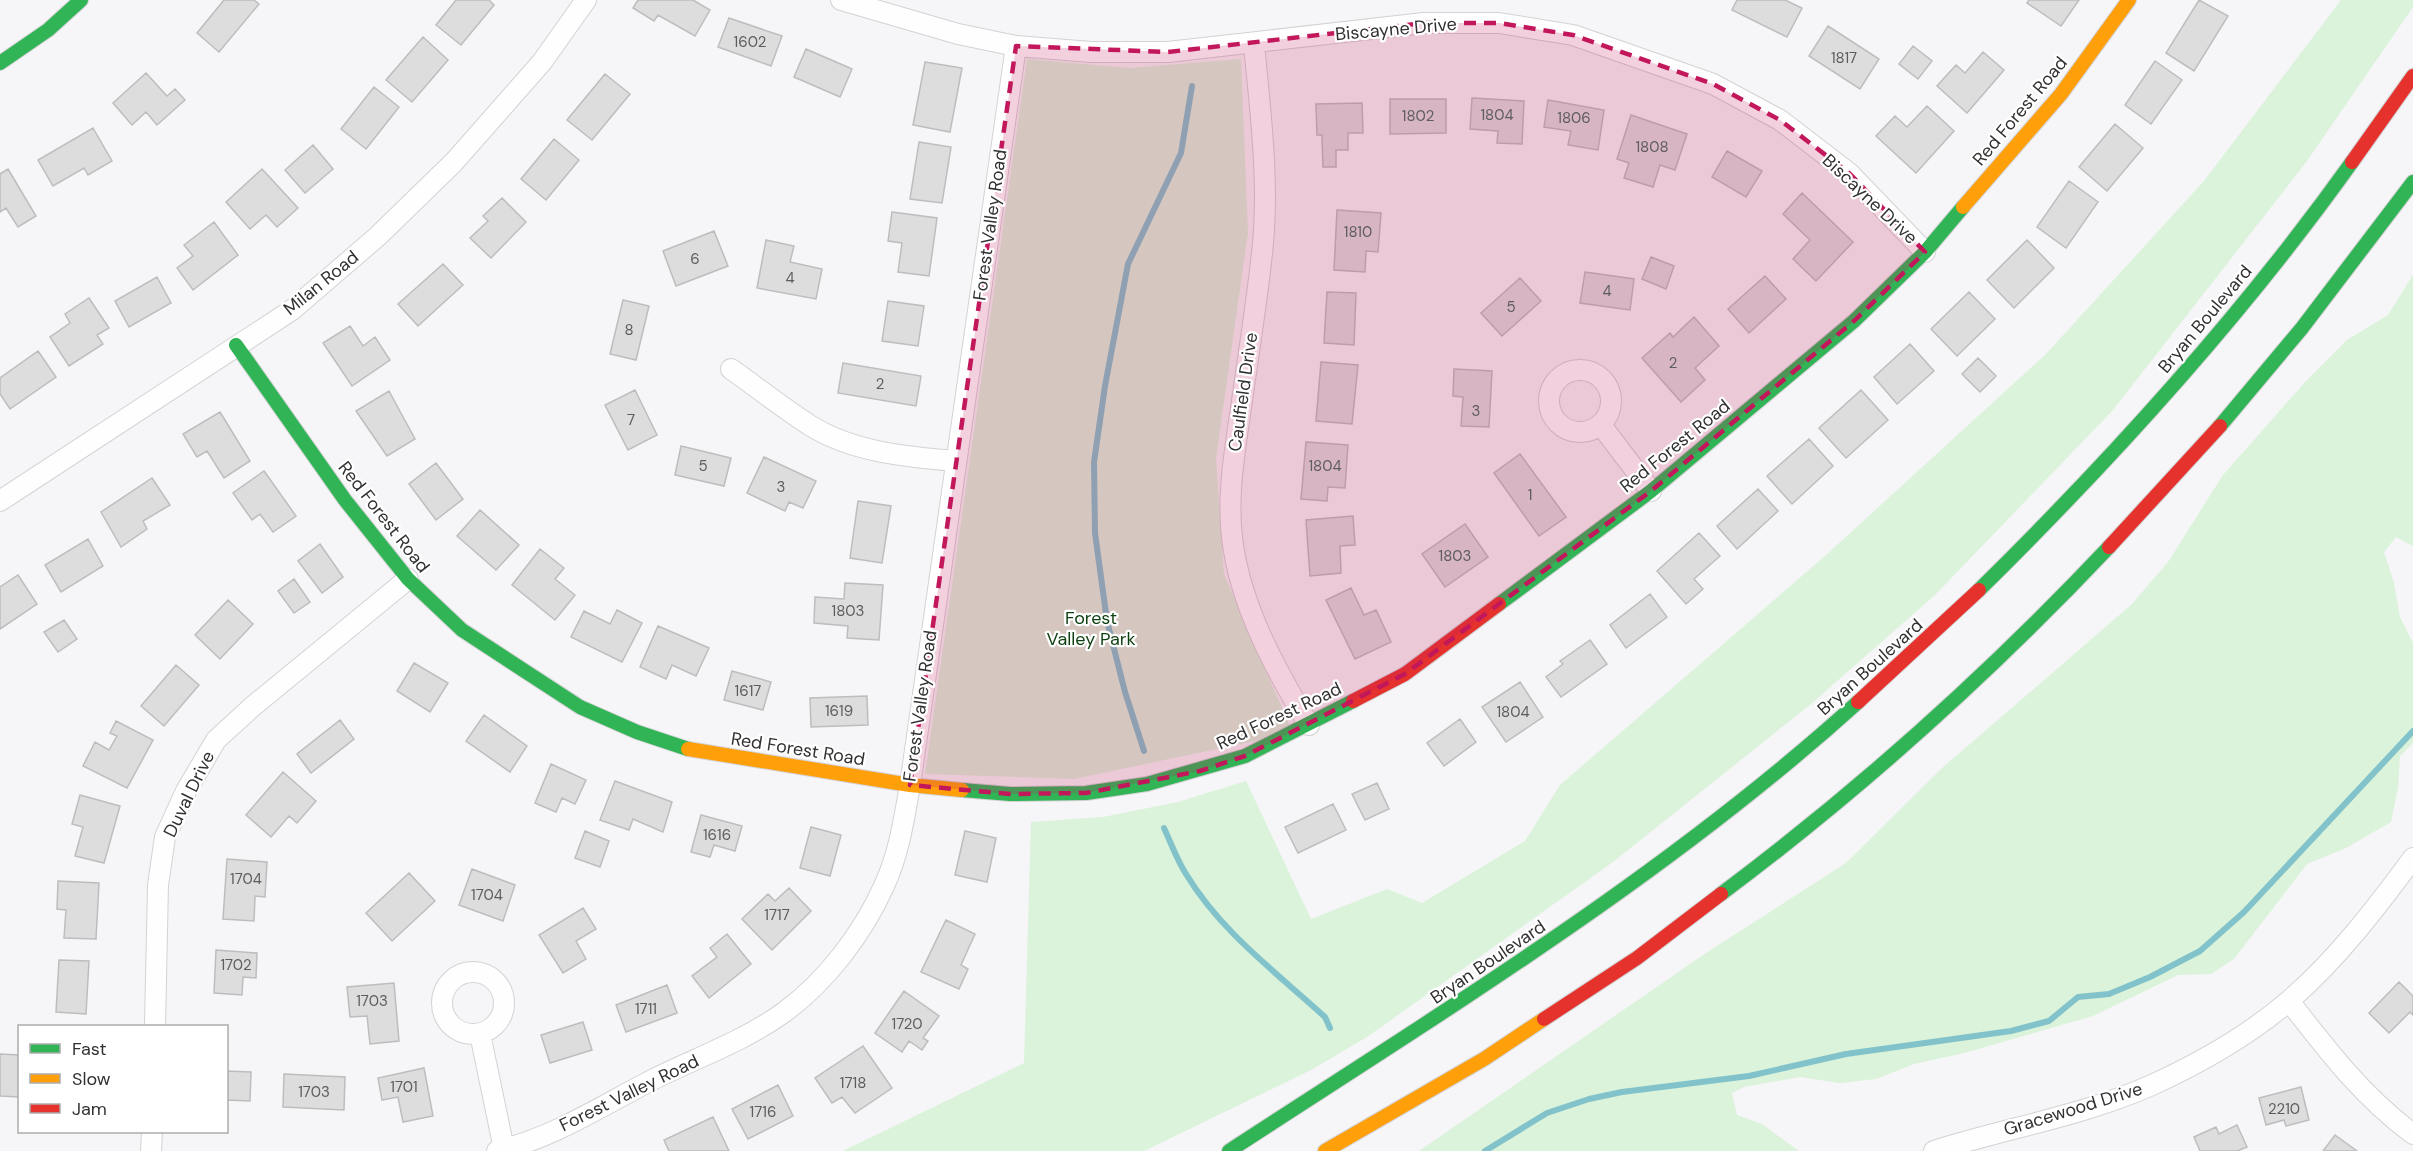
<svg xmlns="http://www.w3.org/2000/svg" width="2413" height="1151" viewBox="0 0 2413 1151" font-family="'DM Sans',sans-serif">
<rect width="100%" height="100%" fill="#f6f5f7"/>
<!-- green -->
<path fill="#daf3da" d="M2341,0H2413V7L2307,161L2113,410L1935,595L1811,704L1613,862L1367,1037L1311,1070L1144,1151H843L1024,1063L1031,822L1103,817L1178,802L1246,781L1311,919L1387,889L1422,903L1525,841L1560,785L1825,556L2046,354L2204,181Z
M1027,59L1129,68L1241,59L1248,233L1216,458L1224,574L1293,733L1074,779L925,774Z
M2413,275V546L2396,537L2384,552L2394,583L2400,617L2413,643V743L2400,756L2398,788L2391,822L2346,848L2307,864L2234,959L2211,974L2178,975L2093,1016L1964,1053L1914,1064L1876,1079L1840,1083L1800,1077L1744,1087L1732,1093L1737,1115L1762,1124L1799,1151H1419L1706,953L1846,863L1942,768L2131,605L2168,562L2223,475L2306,381L2347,340L2388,315Z"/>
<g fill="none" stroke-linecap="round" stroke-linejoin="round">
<!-- stream -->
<path stroke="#82c2ca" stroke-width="6" d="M1144,751L1125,692L1107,621L1095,533L1094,462L1105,386L1128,264L1181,153L1192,86
M1164,828C1171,843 1177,860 1186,874C1221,932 1277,973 1325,1017L1330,1028
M1485,1151L1547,1113L1589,1099L1622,1092L1749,1076L1846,1054L2011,1031L2049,1021L2078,997L2109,994L2150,977L2200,951L2244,912L2413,731"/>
</g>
<!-- building -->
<path fill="#deddde" stroke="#bebdbe" stroke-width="1.5" d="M224,0H254L259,4L219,52L197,33Z
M456,0H489L494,5L461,45L436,25Z
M638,0H693L710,10L695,36L658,15L654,21L633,8Z
M1737,0H1785L1802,8L1787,37L1732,10Z
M2029,0H2079L2061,26L2027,3Z
M2199,0L2228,16L2194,71L2166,53Z
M729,18L782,36L771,66L718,47Z
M1828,26L1879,59L1860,89L1809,56Z
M423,37L448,60L412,102L386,80Z
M1913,46L1932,61L1918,79L1899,64Z
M806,49L852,69L840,97L794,77Z
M1983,52L2004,70L1967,113L1937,86L1956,65L1965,73Z
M2155,61L2182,80L2151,124L2125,105Z
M925,62L962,68L950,132L913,125Z
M146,73L167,96L175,89L185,100L157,125L146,112L132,125L113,103Z
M605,74L630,94L592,140L567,120Z
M374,87L399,107L366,149L341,129Z
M1472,98L1524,101L1522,144L1497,143L1498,131L1470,129Z
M1390,99H1446V133L1390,134Z
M1548,100L1604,110L1598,150L1568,145L1571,131L1544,127Z
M1362,103L1363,133H1348V150H1336V167H1323L1322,135H1317L1316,104Z
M1927,106L1954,131L1916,173L1876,136L1895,116L1907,127Z
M1631,115L1687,134L1675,170L1660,165L1653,187L1624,178L1629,163L1617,159Z
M2115,124L2143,148L2107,191L2079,167Z
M93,128L112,161L88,175L84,168L53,186L38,160Z
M554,139L579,160L546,200L521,179Z
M919,142L951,147L942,203L910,199Z
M313,145L333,169L305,193L285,170Z
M1727,151L1762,171L1746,197L1712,177Z
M8,169L36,216L18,227L6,208L0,212V174Z
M262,169L298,208L277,227L266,215L250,229L226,202Z
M2069,181L2098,202L2066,248L2037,227Z
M1802,193L1853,242L1816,281L1793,259L1810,240L1783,214Z
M502,198L526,222L491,258L470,238L488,221L483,216Z
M1337,210L1381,213L1378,252L1366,251L1365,272L1334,270Z
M892,212L937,218L929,276L898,272L902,243L888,241Z
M214,222L238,255L193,290L177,268L193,256L184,245Z
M714,231L728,266L676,286L663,251Z
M766,240L794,246L790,262L822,269L816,299L757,288Z
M2027,240L2054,268L2014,308L1987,280Z
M1651,257L1674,266L1666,289L1642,279Z
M443,264L463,285L418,326L398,304Z
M1585,272L1634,279L1630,310L1580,303Z
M1765,276L1786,299L1749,333L1728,309Z
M157,277L171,303L129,327L115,301Z
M1520,278L1541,301L1502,336L1481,313Z
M1327,292L1356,293L1354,345L1324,343Z
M1969,292L1995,319L1957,356L1931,329Z
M89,298L109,328L97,335L103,344L69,366L50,337L70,323L65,314Z
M623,300L649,306L636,360L610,354Z
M888,301L924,306L918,346L882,341Z
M1694,317L1719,346L1695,368L1705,380L1681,402L1642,358L1670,333L1673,337Z
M350,326L363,346L375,337L390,360L352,386L323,343Z
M1910,344L1934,371L1897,404L1874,377Z
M38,351L56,377L10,409L0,394V378Z
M1978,358L1996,376L1980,392L1962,374Z
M1321,362L1358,365L1352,424L1316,421Z
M843,363L921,376L916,406L838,393Z
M1454,369L1492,371L1489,427L1461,426L1463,397L1453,396Z
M635,390L657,435L628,450L605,405Z
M1861,390L1888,420L1846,458L1819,428Z
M389,391L415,439L387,456L356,411Z
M220,412L250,461L224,478L207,451L197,457L183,434Z
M1809,439L1833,466L1792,504L1767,476Z
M1306,442L1348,445L1345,488L1328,487L1327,501L1301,499Z
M681,446L731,458L724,486L675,475Z
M1520,454L1566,517L1539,536L1494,473Z
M764,457L816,481L803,508L789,502L785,511L747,493Z
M436,463L463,499L436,520L409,484Z
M264,471L296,516L273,532L260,514L252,520L233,493Z
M152,478L170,505L143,521L147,529L121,547L101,512Z
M1758,489L1778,511L1737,549L1717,526Z
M858,501L891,506L882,563L850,558Z
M480,510L519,545L496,570L457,536Z
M1353,516L1355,545L1340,546L1341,573L1310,576L1306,520Z
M1465,524L1488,557L1445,587L1422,554Z
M1699,533L1720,556L1694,579L1703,589L1686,604L1657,571Z
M88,539L103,566L61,592L45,565Z
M320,544L343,577L322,593L298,561Z
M540,549L564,568L555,579L575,595L555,620L512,585Z
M18,575L37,604L0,629V587Z
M294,579L310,602L294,613L278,591Z
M845,583L883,585L879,640L847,638L848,626L814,623L815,597L844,599Z
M1351,588L1364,615L1376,610L1391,642L1355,659L1326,600Z
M1650,594L1667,617L1626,648L1610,625Z
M228,600L253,624L220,659L195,635Z
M617,610L642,623L622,662L571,637L584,611L610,624Z
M64,620L77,639L58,652L44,632Z
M658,626L709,648L696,676L672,665L666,679L640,667Z
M1590,640L1607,664L1561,697L1546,677L1563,664L1560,661Z
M414,663L448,683L430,712L397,691Z
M176,665L199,685L164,726L141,706Z
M732,671L771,682L763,710L724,700Z
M1520,682L1543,717L1506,742L1482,707Z
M867,696L868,725L811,727L810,698Z
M484,715L527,746L510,772L466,741Z
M1460,719L1476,742L1444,766L1427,743Z
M340,720L354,739L311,773L297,754Z
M116,721L153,740L127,788L83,766L95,742L109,750L117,736L110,733Z
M551,764L586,780L575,804L562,798L556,812L535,803Z
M283,772L316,801L297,823L289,816L271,837L246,815Z
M615,781L672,802L663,832L633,819L629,830L600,820Z
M1377,783L1389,809L1365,820L1352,794Z
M80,795L120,806L104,863L75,856L83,827L72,824Z
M1333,804L1346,830L1298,853L1285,827Z
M701,815L742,826L735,851L714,845L710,857L691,852Z
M811,827L841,835L830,876L800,868Z
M585,831L609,841L600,867L575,858Z
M965,831L996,838L987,882L955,875Z
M227,859L267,862L265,897L255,896L254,921L223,919Z
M472,869L515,885L503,921L459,905Z
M409,873L435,901L392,941L366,913Z
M58,881L99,883L96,939L64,938L66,910L57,909Z
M789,888L811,911L772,950L742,919L768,894L775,901Z
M583,908L596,929L576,941L586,959L563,973L539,935Z
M946,920L975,934L961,965L968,969L959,989L921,972Z
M727,934L751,964L709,998L692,976L717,957L710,948Z
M216,950L257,953L256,978L243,977L242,995L214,993Z
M59,960L89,961L86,1014L56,1012Z
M2399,982L2413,996V1015L2410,1012L2389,1033L2369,1013Z
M394,983L399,1041L370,1044L367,1016L350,1017L347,987Z
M667,985L677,1013L626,1032L616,1005Z
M904,991L939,1016L923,1038L928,1041L922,1050L909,1041L902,1052L875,1033Z
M583,1022L592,1050L550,1063L541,1035Z
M863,1046L892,1088L855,1113L842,1097L832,1103L815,1078Z
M0,1054L20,1055V1097L0,1096Z
M424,1068L433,1116L403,1122L398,1097L382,1100L378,1078Z
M226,1071L251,1072L250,1101L226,1100Z
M284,1074L345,1077L344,1110L283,1107Z
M778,1085L793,1116L748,1139L732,1109Z
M2301,1087L2309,1120L2286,1126L2284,1120L2266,1125L2259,1098Z
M713,1117L729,1151H669L664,1140Z
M2237,1125L2247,1147L2237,1151H2200L2194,1137L2216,1127L2219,1134Z
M2335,1135L2357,1151H2323Z"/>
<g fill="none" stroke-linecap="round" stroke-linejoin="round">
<!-- street casing -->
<g stroke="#d3d2d4" stroke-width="22">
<path id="street" d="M841,0L958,34L1016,46L1091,52H1168L1424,23H1499L1573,35L1713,84L1780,120L1849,173L1925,252
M1254,44C1260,110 1269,177 1263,243C1258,296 1249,349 1242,401C1235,450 1225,501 1234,551C1244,612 1277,672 1309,725
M731,369C758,388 784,409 811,426C853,452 907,457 955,461
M1549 401a31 31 0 1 1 62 0a31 31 0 1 1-62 0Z
M1601,425L1651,491
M0,501L292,310L378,236L454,162L542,62L586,0
M442 1003a31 31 0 1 1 62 0a31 31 0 1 1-62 0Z
M2289,1001C2328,1051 2362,1096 2413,1134
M155,1026L158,885L165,837L186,791L216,740L252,707L408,579
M480,1034L504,1149
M151,1151L152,1132
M497,1151C553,1138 603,1105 654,1079C696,1058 744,1041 783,1013C826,982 863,933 884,886C899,854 904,819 910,785L1016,46
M1934,1151C2006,1128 2082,1116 2152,1085C2200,1063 2251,1034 2291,999C2337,959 2377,907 2413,858"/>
</g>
<!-- fast casing -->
<g stroke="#d3d2d4" stroke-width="16">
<path id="fast" d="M0,63L48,30L81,0
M236,345L345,500L408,579L462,630L580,707L637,732L688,749
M2220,426L2302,328L2413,182
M1979,590C2114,457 2242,316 2352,162
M1499,604L1651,491L1854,321L1925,252L1963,207
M962,790L1010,794L1086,793L1147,784L1245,756L1353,701
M1721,894C1860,790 1990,673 2109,547
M1229,1151C1445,1010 1666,876 1858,702"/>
</g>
<!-- slow casing -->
<g stroke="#d3d2d4" stroke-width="16">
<path id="slow" d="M1963,207L2061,94L2129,0
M688,749L910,785L962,790
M1325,1151L1484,1059L1544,1019"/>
</g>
<!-- jam casing -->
<g stroke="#d3d2d4" stroke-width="16">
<path id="jam" d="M2352,162L2413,76
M2109,547L2220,426
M1353,701L1405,674L1499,604
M1858,702L1979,590
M1544,1019L1637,958L1721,894"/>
</g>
<!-- street -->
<use href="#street" stroke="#fefefe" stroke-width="20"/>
<!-- fast -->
<use href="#fast" stroke="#30b455" stroke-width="14"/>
<!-- slow -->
<use href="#slow" stroke="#ff9f0a" stroke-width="14"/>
<!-- jam -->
<use href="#jam" stroke="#e5322d" stroke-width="14"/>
</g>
<!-- marked area -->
<path fill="#c2185b" fill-opacity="0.2" stroke="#c2185b" stroke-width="4.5" stroke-dasharray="12 8" stroke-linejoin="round" d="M1424,23H1499L1573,35L1713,84L1780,120L1849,173L1925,252L1854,321L1651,491L1405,674L1245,756L1200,771L1086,793L1010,794L910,785L1016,46L1168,52Z"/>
<g text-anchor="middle" stroke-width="4.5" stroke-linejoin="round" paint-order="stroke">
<!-- number labels -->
<g font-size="15" fill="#5d5c5e">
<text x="750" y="47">1602</text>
<text x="1844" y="63">1817</text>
<text x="1497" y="120">1804</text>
<text x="1418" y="121">1802</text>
<text x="1574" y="123">1806</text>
<text x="1652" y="152">1808</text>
<text x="1358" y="237">1810</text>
<text x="695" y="264">6</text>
<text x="790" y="283">4</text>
<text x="1607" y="296">4</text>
<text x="1511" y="312">5</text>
<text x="629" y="335">8</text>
<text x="1673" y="368">2</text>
<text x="880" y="389">2</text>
<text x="1476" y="416">3</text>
<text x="631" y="425">7</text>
<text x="703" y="471">5</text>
<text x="1325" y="471">1804</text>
<text x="781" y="492">3</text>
<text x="1530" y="500">1</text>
<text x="1455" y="561">1803</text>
<text x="848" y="616">1803</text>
<text x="748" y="696">1617</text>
<text x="839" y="716">1619</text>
<text x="1513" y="717">1804</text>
<text x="717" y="840">1616</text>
<text x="246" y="884">1704</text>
<text x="487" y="900">1704</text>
<text x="777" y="920">1717</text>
<text x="236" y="970">1702</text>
<text x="372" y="1006">1703</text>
<text x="646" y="1014">1711</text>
<text x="907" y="1029">1720</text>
<text x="853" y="1088">1718</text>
<text x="404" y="1092">1701</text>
<text x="314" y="1097">1703</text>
<text x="2284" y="1114">2210</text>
<text x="763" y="1117">1716</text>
</g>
<!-- street labels -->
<g font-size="18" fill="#313032" stroke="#fff">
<text transform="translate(1396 29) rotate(-5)" y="6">Biscayne Drive</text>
<text transform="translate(2020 111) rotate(-50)" y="6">Red Forest Road</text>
<text transform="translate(1870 199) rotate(43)" y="6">Biscayne Drive</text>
<text transform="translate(990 225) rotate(-82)" y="6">Forest Valley Road</text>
<text transform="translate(321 283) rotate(-39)" y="6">Milan Road</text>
<text transform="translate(2205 319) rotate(-50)" y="6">Bryan Boulevard</text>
<text transform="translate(1243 392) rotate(-82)" y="6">Caulfield Drive</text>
<text transform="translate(1675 446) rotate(-39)" y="6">Red Forest Road</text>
<text transform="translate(384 517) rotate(52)" y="6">Red Forest Road</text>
<text transform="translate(1870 667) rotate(-42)" y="6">Bryan Boulevard</text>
<text transform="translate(920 706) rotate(-82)" y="6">Forest Valley Road</text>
<text transform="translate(1279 716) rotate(-25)" y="6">Red Forest Road</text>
<text transform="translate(798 749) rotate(9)" y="6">Red Forest Road</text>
<text transform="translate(189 794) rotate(-64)" y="6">Duval Drive</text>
<text transform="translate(1488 962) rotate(-34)" y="6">Bryan Boulevard</text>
<text transform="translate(629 1093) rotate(-26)" y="6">Forest Valley Road</text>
<text transform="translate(2073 1109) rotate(-17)" y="6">Gracewood Drive</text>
</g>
<!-- park labels -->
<g font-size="18" fill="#0b3f0e" stroke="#fff">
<text x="1091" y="624">Forest<tspan x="1091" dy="21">Valley Park</tspan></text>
</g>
</g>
<!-- legend -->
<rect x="18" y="1025" width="210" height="108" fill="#ffffff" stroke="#adacad" stroke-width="1.5"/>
<rect x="30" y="1044" width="30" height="9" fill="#30b455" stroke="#adacad" stroke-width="1.5"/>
<text x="72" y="1055" font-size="18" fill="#313032">Fast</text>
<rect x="30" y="1074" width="30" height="9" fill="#ff9f0a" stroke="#adacad" stroke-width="1.5"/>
<text x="72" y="1085" font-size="18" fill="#313032">Slow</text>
<rect x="30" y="1104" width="30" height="9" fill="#e5322d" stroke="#adacad" stroke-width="1.5"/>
<text x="72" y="1115" font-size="18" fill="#313032">Jam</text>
</svg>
